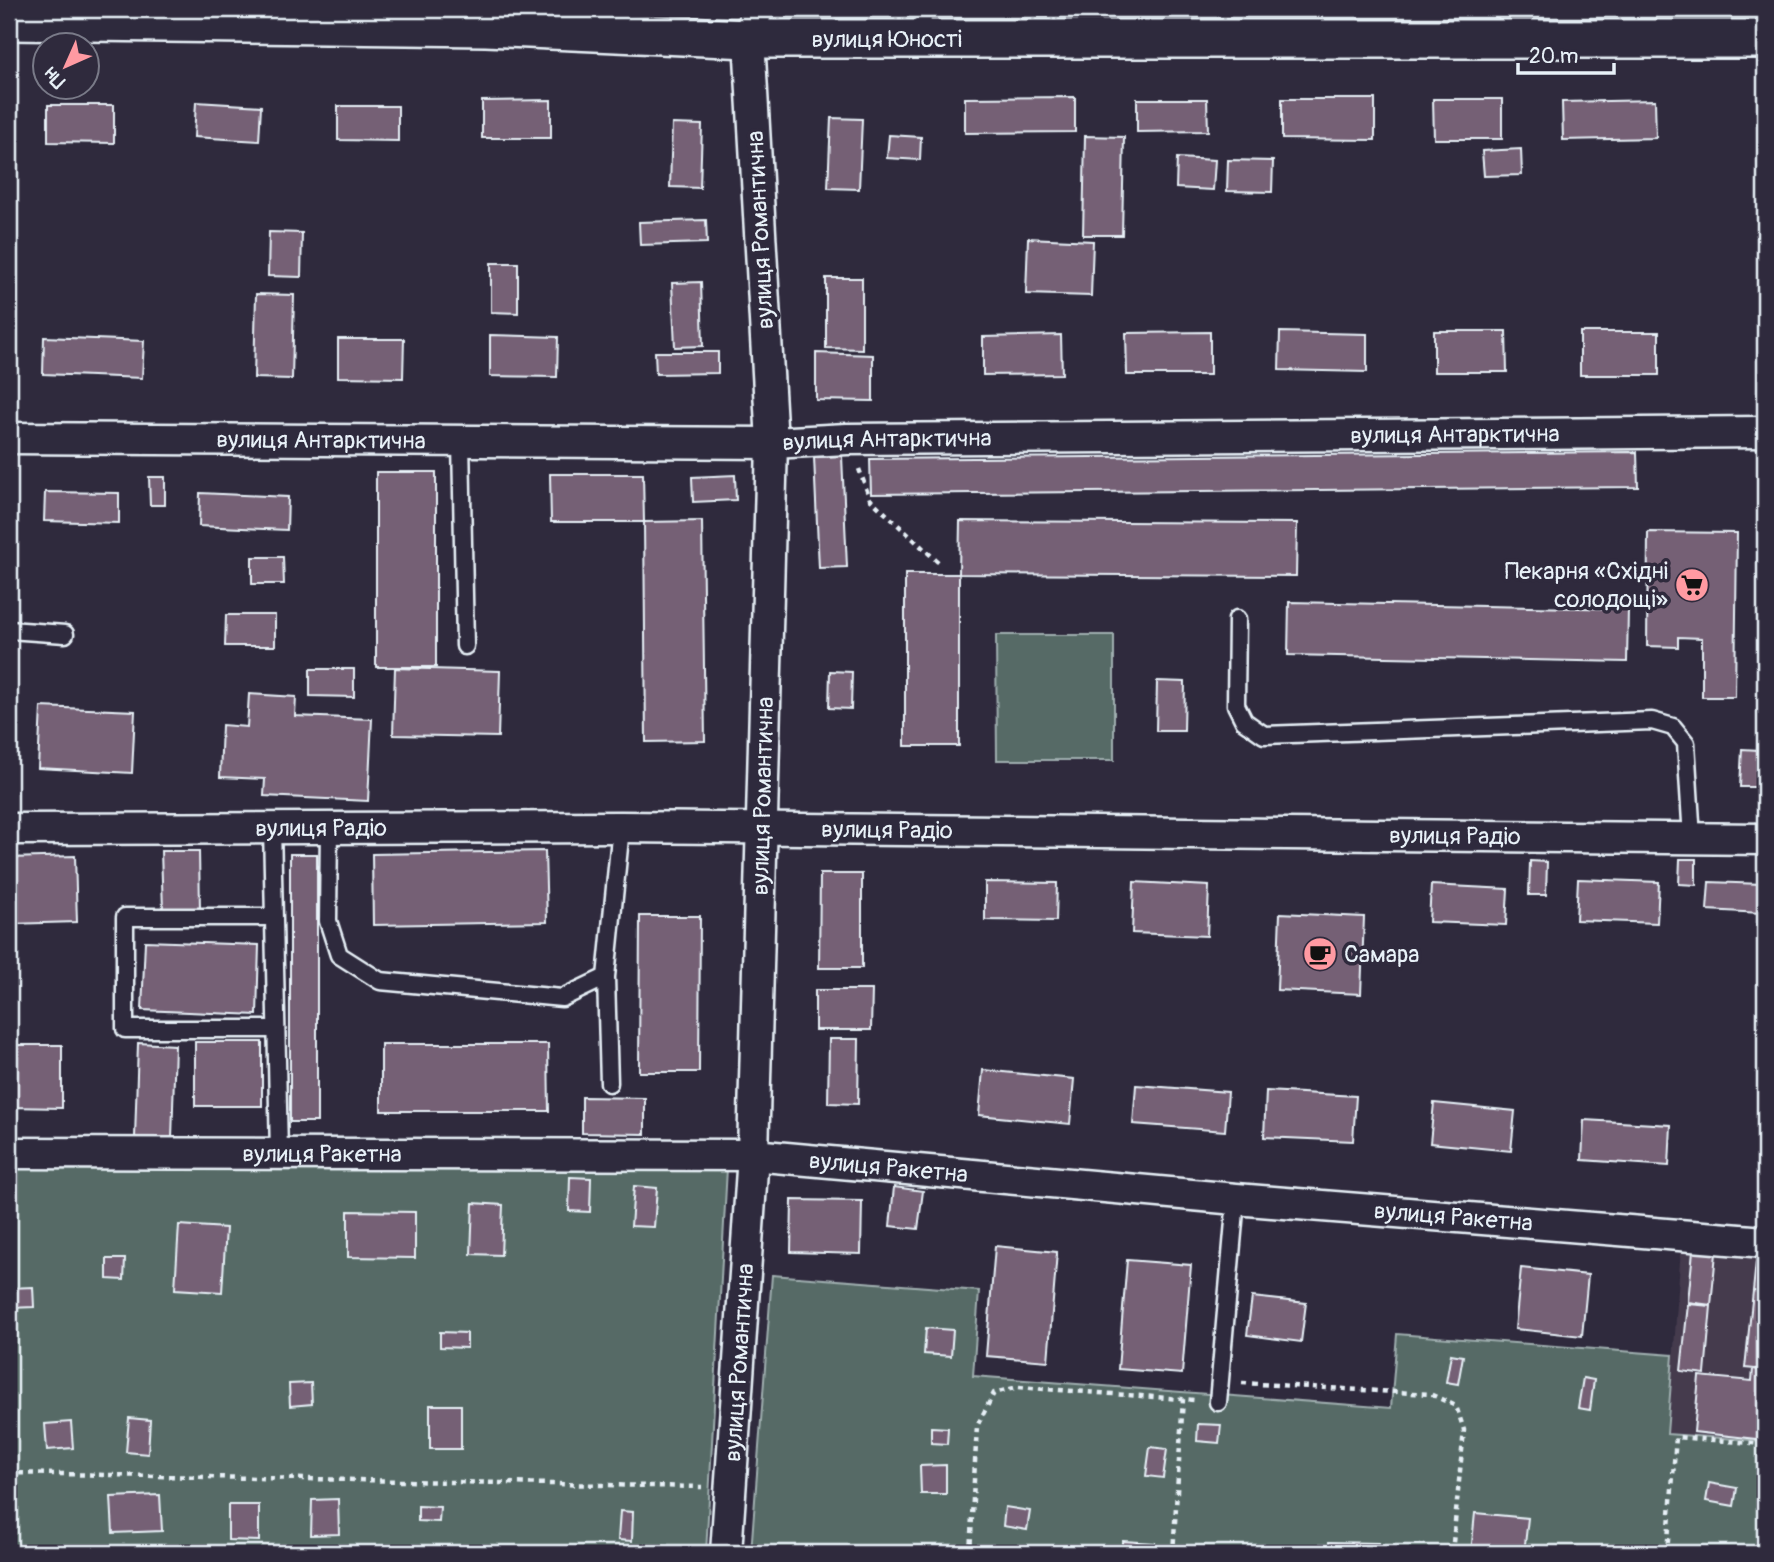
<svg xmlns="http://www.w3.org/2000/svg" width="1774" height="1562" viewBox="0 0 1774 1562" font-family="Pangolin,sans-serif">
<rect width="100%" height="100%" fill="#2f2a3d"/>
<filter id="ink" filterUnits="userSpaceOnUse"><feTurbulence type="fractalNoise" baseFrequency=".0143" numOctaves="2"/><feDisplacementMap in="SourceGraphic" scale="14" xChannelSelector="R" yChannelSelector="G"/><feConvolveMatrix kernelMatrix="1 2 1 2 8 2 1 2 1" color-interpolation-filters="sRGB"/></filter>
<g filter="url(#ink)">
<!-- built -->
<path fill="#443a4e" d="M1681,1247L1765,1251V1441L1668,1433Z"/>
<!-- green -->
<path fill="#566b66" stroke="#9faeaf" stroke-width="2" d="M996,635H1114V760H997Z
M727,1168L706,1553H9V1169Z
M772,1275L979,1291L973,1376L1391,1408L1397,1334L1673,1355L1667,1434L1765,1441V1553H751Z"/>
<!-- building -->
<path fill="#756075" stroke="#e8f1f8" stroke-width="2" d="M1075,97V132L965,133V98Z
M1137,99H1207L1208,131L1137,132Z
M1282,99H1375V140L1282,139Z
M1433,99H1502V139H1434Z
M551,100V138H482V101Z
M1655,100L1656,138L1563,140L1562,102Z
M196,102L261,106L259,141L194,137Z
M48,105H114V143L48,142Z
M338,106H398V141L338,140Z
M831,118L862,119L859,189L828,188Z
M672,124L702,125L700,188L670,187Z
M889,135L921,137L920,160L887,158Z
M1085,136L1124,137L1122,235H1083Z
M1521,149L1522,175L1484,176L1482,151Z
M1177,158L1215,160L1213,190L1176,188Z
M1228,160L1273,161L1272,192L1227,191Z
M706,220L707,243L640,245L639,222Z
M269,232L302,233L301,277L268,276Z
M1028,238L1093,241L1091,296L1026,294Z
M491,263H518V313L491,312Z
M826,278H862V349L826,348Z
M701,282L703,346L675,347L672,283Z
M256,294L294,295L292,379L254,378Z
M1434,331H1506L1507,372H1434Z
M1210,332V375H1127L1126,333Z
M1280,332L1367,334V372L1279,370Z
M1580,332H1659V375H1580Z
M490,335L558,337L557,377L490,376Z
M1061,335L1062,374L983,375V337Z
M44,337L144,341L142,378L43,374Z
M338,339H404L403,378L338,377Z
M655,352H718V373L656,374Z
M816,353L873,355V401L816,400Z
M1637,452L1638,487L871,494L870,459Z
M842,456L847,567L819,568L814,457Z
M376,472H436V667H376Z
M550,474H643L644,522H551Z
M735,475L736,500L693,502L692,477Z
M149,477H165V505H150Z
M45,492L119,493V523L44,521Z
M200,493L288,497L287,530L199,526Z
M702,521L705,741L646,742L644,522Z
M960,521L1297,523L1296,576L959,574Z
M1648,532L1737,533L1735,697H1702V638L1678,637V647L1647,646Z
M252,557H283L284,584H252Z
M905,574H959V746H905Z
M1289,602L1628,609L1627,662L1288,655Z
M226,615H275V646H225Z
M395,668L500,671L498,737L393,735Z
M310,669H354V697L310,696Z
M830,671L852,672L851,709L829,708Z
M1157,681L1185,682L1184,731H1156Z
M249,694L296,697L295,716L372,719L368,801L264,796L265,779L220,777L222,725L247,727Z
M41,707L135,711L132,773L38,768Z
M1742,749L1759,750L1757,787H1740Z
M161,851H199L200,910H163Z
M545,851L547,922L373,925L372,854Z
M290,854H317V1122H290Z
M75,856L77,922L9,924V858Z
M1680,859H1696V885L1679,884Z
M1530,861L1547,862L1546,895H1529Z
M820,874H862V968H819Z
M1578,879L1659,882L1657,923L1576,920Z
M985,882L1057,883L1056,921L985,920Z
M1134,882L1209,886L1207,936L1132,933Z
M1709,882L1762,884L1761,913L1707,910Z
M1431,885L1508,889L1506,925L1429,922Z
M1280,913L1364,917L1361,994L1277,990Z
M640,916H700L699,1072H639Z
M145,941L259,945L257,1015L142,1010Z
M815,990H872L871,1030H815Z
M829,1039H859L858,1104L828,1103Z
M195,1042H262V1106H195Z
M138,1043L175,1045L172,1139L135,1138Z
M381,1044H548L549,1111H381Z
M9,1045H62V1108L9,1107Z
M983,1070L1074,1079L1070,1124L979,1115Z
M1136,1085L1228,1092L1225,1131L1133,1124Z
M1266,1091L1356,1096L1353,1141L1264,1137Z
M582,1097L645,1098V1134L582,1133Z
M1434,1103L1515,1111L1511,1151L1430,1143Z
M1584,1120L1671,1125L1669,1166L1582,1160Z
M570,1177L591,1178L590,1212L569,1211Z
M634,1186L657,1188L654,1227L631,1226Z
M894,1187L923,1191L918,1229L890,1226Z
M792,1200L862,1201L861,1254L791,1252Z
M473,1203L503,1205L501,1255L471,1254Z
M348,1211L415,1212V1258L348,1257Z
M179,1225L226,1228L222,1292L175,1289Z
M995,1246L1057,1252L1048,1361L986,1356Z
M1693,1251L1716,1253L1711,1305L1688,1302Z
M1757,1252H1765V1292L1753,1291Z
M107,1259H125L124,1280L107,1279Z
M1127,1260L1191,1265L1182,1374L1118,1369Z
M1521,1268L1588,1275L1582,1336L1515,1329Z
M33,1287L34,1307L9,1308V1288Z
M1753,1291L1765,1292V1370L1745,1368Z
M1252,1297L1306,1303L1301,1342L1247,1335Z
M1688,1304L1711,1306L1705,1374L1681,1371Z
M926,1328L953,1330L951,1356L924,1354Z
M440,1332L467,1333V1348L440,1347Z
M1451,1354L1463,1356L1458,1384L1446,1382Z
M1753,1369L1765,1371V1440L1694,1432L1699,1376L1752,1381Z
M1583,1378L1594,1380L1590,1410L1578,1408Z
M311,1383L312,1404L290,1406L289,1384Z
M430,1405H461V1449H430Z
M129,1418L150,1420L148,1454L126,1452Z
M71,1422L73,1448L47,1450L45,1424Z
M1198,1424L1221,1425L1219,1443L1197,1441Z
M931,1427L948,1428L947,1444L931,1443Z
M1150,1447L1167,1449L1163,1478L1146,1476Z
M946,1465V1494H921L920,1466Z
M1709,1483L1737,1488L1734,1506L1706,1501Z
M160,1495L162,1531L113,1533L111,1497Z
M338,1499L339,1534L311,1535L312,1500Z
M228,1505H259V1541L228,1540Z
M418,1506L440,1507L439,1522L418,1521Z
M1005,1507L1030,1511L1027,1530L1003,1526Z
M620,1511L633,1512L632,1541L618,1540Z
M1475,1513L1528,1518L1524,1553H1471Z
M1123,1541L1155,1543V1553H1123Z
M1329,1542L1379,1543L1378,1553H1329Z"/>
<g fill="none" stroke-linecap="round" stroke-linejoin="round">
<!-- service casing -->
<g stroke="#e8f1f8" stroke-width="21">
<path id="service" d="M922,40L923,9
M461,441L465,646
M1237,619L1236,705L1244,721L1264,735L1652,721L1673,727L1686,743L1692,838
M9,630L65,634
M272,826L279,1154
M329,826L328,921L339,955L380,981L562,998L606,977L621,827
M274,917H125V1029H276
M606,977L609,1083
M1218,1402L1236,1199"/>
</g>
<!-- minor casing -->
<g stroke="#e8f1f8" stroke-width="35">
<g id="minor">
<path id="s1" d="M9,438L772,443L847,439L1765,432"/>
<path id="s2" d="M9,829L621,827L1765,839"/>
<path id="s3" d="M9,1153L753,1155L1236,1199L1765,1242"/>
<path id="s4" d="M726,1553L753,1155L772,443L749,39L757,9"/>
</g>
</g>
<!-- tertiary casing -->
<g stroke="#e8f1f8" stroke-width="42">
<g id="tertiary">
<path id="s5" d="M9,21L486,27L749,39H1765"/>
</g>
</g>
<!-- path -->
<path stroke="#e8f1f8" stroke-width="4.5" stroke-dasharray="5 5" stroke-linecap="butt" d="M859,469L870,499L938,562
M1242,1383L1430,1394L1456,1406L1464,1430L1452,1553
M9,1473L702,1487
M970,1553L977,1426L994,1393L1018,1387L1195,1400
M1173,1553L1183,1399
M1667,1553L1676,1437L1765,1444"/>
<!-- service -->
<use href="#service" stroke="#2f2a3d" stroke-width="16"/>
<!-- minor -->
<use href="#minor" stroke="#2f2a3d" stroke-width="30"/>
<!-- tertiary -->
<use href="#tertiary" stroke="#2f2a3d" stroke-width="37"/>
</g>
</g>
<!-- icons -->
<defs>
<g id="supermarket-disc" transform="scale(1.75)"><circle r="9.5" fill="#ff9aa2" stroke="#2f2a3d"/><path d="M-6-5.5h2.5l.6 2H6L4.5 2H-2.5L-4.4-4H-6ZM-1.5 3.2a1.3 1.3 0 1 0 .1 0ZM3 3.2a1.3 1.3 0 1 0 .1 0Z" fill="#111"/></g>
<g id="cafe-disc" transform="scale(1.75)"><circle r="9.5" fill="#ff9aa2" stroke="#2f2a3d"/><path d="M-5.5-4.5H6V0H3Q3 3.5 0 3.5H-2.5Q-5.5 3.5-5.5 0ZM3-3.2v2h1.7v-2ZM-6 4.5H4V6H-6Z" fill="#111"/></g>
</defs>
<g fill-rule="evenodd">
<use href="#supermarket-disc" x="1692" y="585"/>
<use href="#cafe-disc" x="1320" y="954"/>
</g>
<g text-anchor="middle" stroke-width="7" stroke-linejoin="round" paint-order="stroke">
<!-- street labels -->
<g font-size="24" fill="#e8f1f8" stroke="#2f2a3d">
<text dy="8" stroke="none"><textPath href="#s5" startOffset="878">вулиця Юності</textPath></text>
<text transform="translate(760 230) rotate(-93)" y="8">вулиця Романтична</text>
<text dy="8" stroke="none"><textPath href="#s1" startOffset="1446">вулиця Антарктична</textPath></text>
<text dy="8" stroke="none"><textPath href="#s1" startOffset="312">вулиця Антарктична</textPath></text>
<text dy="8" stroke="none"><textPath href="#s1" startOffset="878">вулиця Антарктична</textPath></text>
<text dy="8" stroke="none"><textPath href="#s4" startOffset="758">вулиця Романтична</textPath></text>
<text dy="8" stroke="none"><textPath href="#s2" startOffset="312">вулиця Радіо</textPath></text>
<text dy="8" stroke="none"><textPath href="#s2" startOffset="878">вулиця Радіо</textPath></text>
<text dy="8" stroke="none"><textPath href="#s2" startOffset="1446">вулиця Радіо</textPath></text>
<text dy="8" stroke="none"><textPath href="#s3" startOffset="313">вулиця Ракетна</textPath></text>
<text dy="8" stroke="none"><textPath href="#s3" startOffset="880">вулиця Ракетна</textPath></text>
<text dy="8" stroke="none"><textPath href="#s3" startOffset="1447">вулиця Ракетна</textPath></text>
<text dy="8" stroke="none"><textPath href="#s4" startOffset="191">вулиця Романтична</textPath></text>
</g>
<!-- poi labels -->
<g font-size="24" fill="#e8f1f8" stroke="#2f2a3d" text-anchor="end">
<text x="1668" y="579">Пекарня «Східні<tspan x="1668" dy="28">солодощі»</tspan></text>
<text x="1344" y="962" text-anchor="start">Самара</text>
</g>
</g>
<!-- margin -->
<rect width="1774" height="1562" fill="none" stroke="#2f2a3d" stroke-width="35"/>
<rect x="18" y="18" width="1739" height="1527" fill="none" stroke="#e8f1f8" stroke-width="2.5" filter="url(#ink)"/>
<!-- north arrow -->
<g transform="translate(66 66) rotate(225)"><circle r="33" fill="#2f2a3d" stroke="#797a88" stroke-width="2"/>
<path d="M0-5L12 26L0 18L-12 26Z" fill="#ff9aa2"/>
<text y="-10" font-size="19" font-weight="bold" text-anchor="middle" fill="#e8f1f8">Пн</text>
</g>
<!-- scale -->
<path d="M1518 63v10h96v-10" fill="none" stroke="#e8f1f8" stroke-width="3.5"/>
<text x="1529" y="63" font-size="21" fill="#e8f1f8" stroke="#2f2a3d" stroke-width="5" paint-order="stroke">20 m</text>
</svg>
